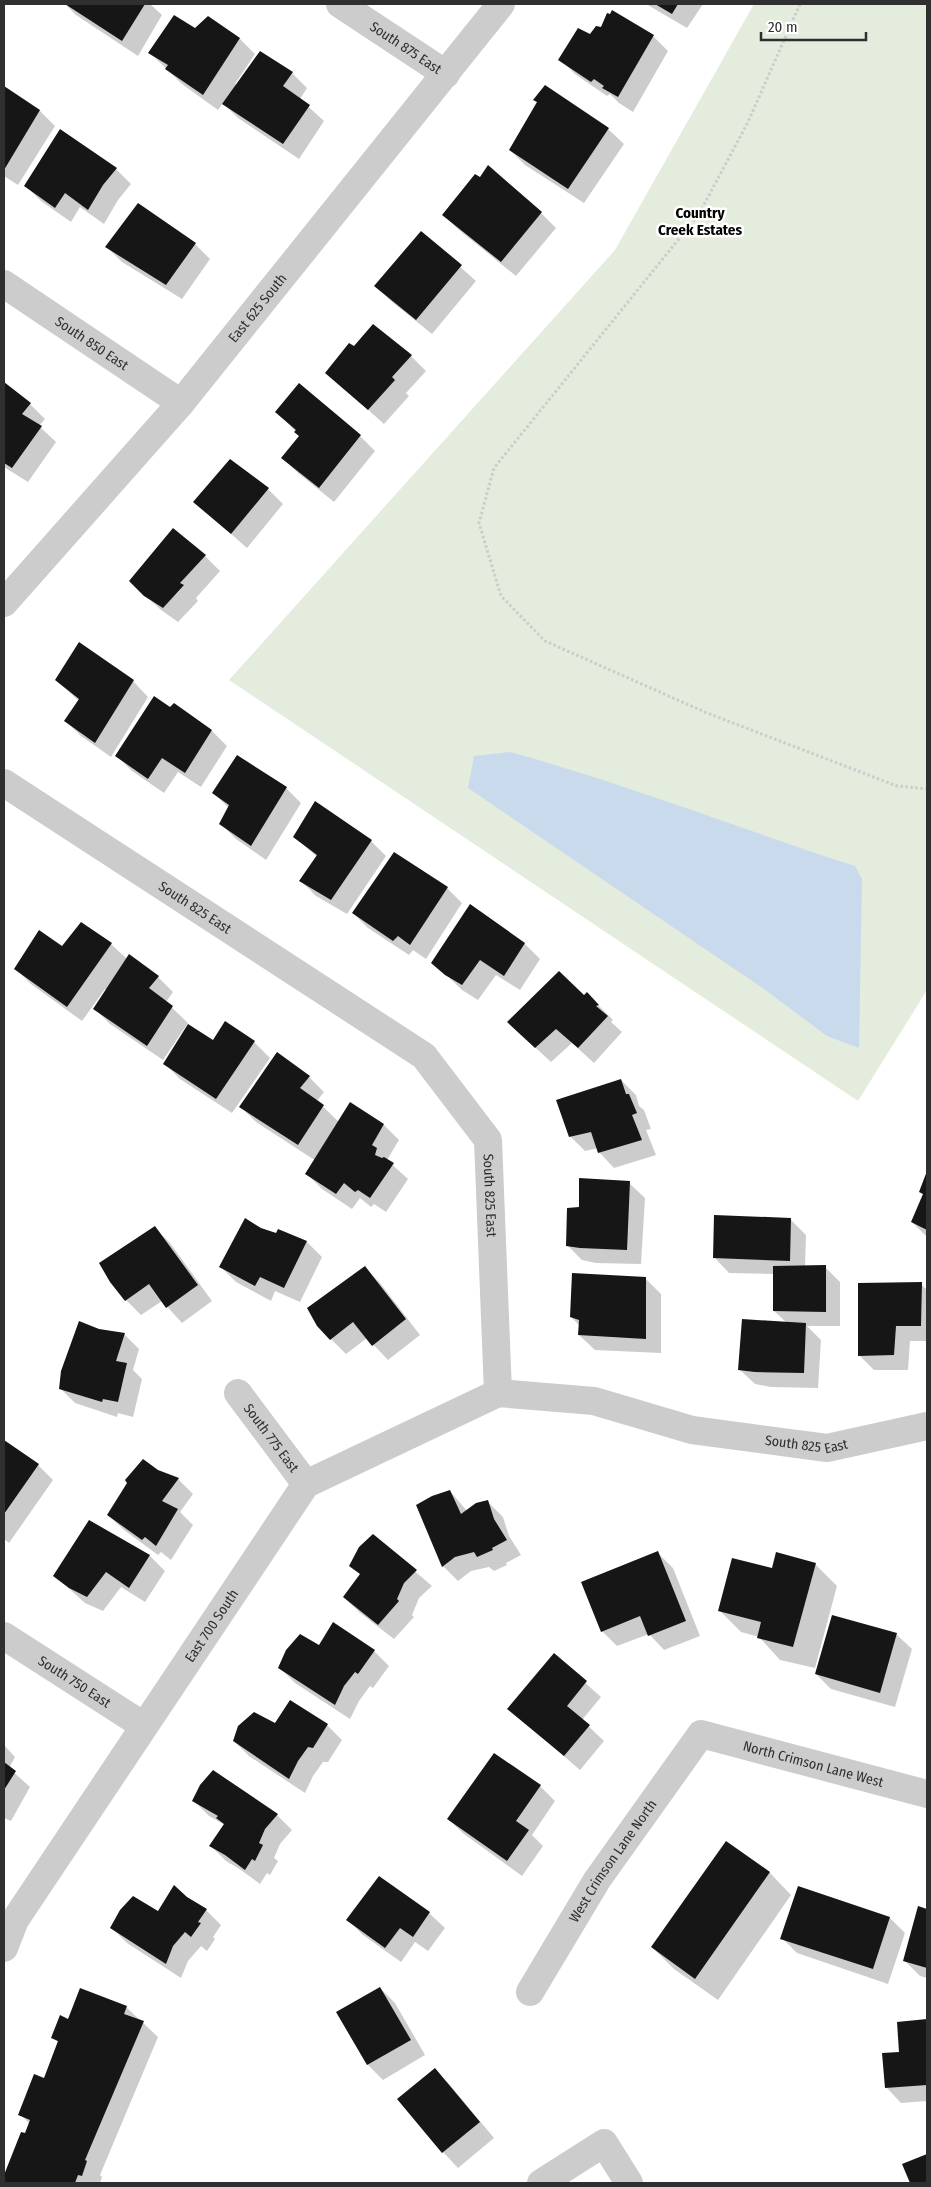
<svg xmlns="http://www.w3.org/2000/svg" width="931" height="2187" viewBox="0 0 931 2187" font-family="'Fira Sans Condensed',sans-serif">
<rect width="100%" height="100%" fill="#fff"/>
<!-- green -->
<path fill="#e3ecdd" d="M754,4H927V990L858,1101L229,680L615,250Z"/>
<!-- water -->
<path fill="#c9daec" d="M510,752C627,784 740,829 855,866L862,879L859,1048L827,1036L764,989L468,788L474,756Z"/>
<!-- shadow -->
<path fill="#0003" d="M65,4H150L162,15L138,56L76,15Z
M646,4H703L687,28Z
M208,18L240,39L255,54L235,84L237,85L292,73L307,88L300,99L324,121L299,159L238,118L223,103L218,110L182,84L150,53L195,30Z
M590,36H653L668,51L633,112L619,103L610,94L607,96L575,74L560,59Z
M4,87L40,111L55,126L18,185L4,176Z
M608,129L624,144L584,203L525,165L510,150Z
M116,169L131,184L118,200L104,224L80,207L71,222L41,201L26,186Z
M138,205L195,244L210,259L182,299L122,262L107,247Z
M541,213L556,228L516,276L459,230L444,215Z
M421,232L476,281L432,334L391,301L376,286Z
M411,356L426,371L406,393L409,396L384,424L326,372Z
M4,383L30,404L45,419L39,426L56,442L28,482L4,467Z
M277,412L360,436L375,451L334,502L298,473L283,458L300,436Z
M268,489L283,504L247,548L195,502Z
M205,556L220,571L196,598L198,601L178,622L161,610L146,596Z
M79,644L133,681L148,697L111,757L81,736L66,721L79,701L56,680Z
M174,705L212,731L227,746L201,787L178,772L164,793L132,771L117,756Z
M286,788L301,803L266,860L236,839L221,824L229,808L213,793Z
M294,836L371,841L386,856L347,914L316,896L301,881L317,857Z
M447,888L462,903L426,959L413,950L409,955L368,928L353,913Z
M471,905L525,944L540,959L520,990L496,975L478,1000L462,990L433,962Z
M111,944L127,959L158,977L173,992L166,1002L188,1023L163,1060L110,1024L95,1009L107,990L105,989L82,1021L31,984L16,969L63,948Z
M587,994L613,1020L611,1022L622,1032L594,1063L572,1043L551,1062L524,1037Z
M225,1023L254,1042L270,1058L232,1113L180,1079L165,1064L213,1041Z
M309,1077L324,1092L317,1101L339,1122L384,1125L399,1140L387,1160L408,1179L386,1212L374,1204L371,1207L360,1198L352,1209L322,1189L307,1174L316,1161L256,1122L241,1107Z
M621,1080L636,1095L639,1106L644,1110L651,1129L646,1130L656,1155L614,1168L599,1152L598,1148L585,1151L570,1136Z
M927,1174V1237L912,1222L924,1195L920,1191Z
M629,1183L645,1198L641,1264L596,1263L582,1260L567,1245L581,1208Z
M791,1220L806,1235L805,1267H825L840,1282V1326H807L821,1340L818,1388L771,1387L755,1384L739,1369L787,1323L774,1311V1274L729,1273L714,1257Z
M155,1228L170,1243L212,1301L182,1323L162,1301L141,1315L126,1300Z
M261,1229L307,1242L322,1257L300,1302L275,1291L271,1301L236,1282L221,1267Z
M365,1268L380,1283L420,1335L388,1360L367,1338L346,1354L331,1339Z
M646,1279L661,1294V1353L595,1350L579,1335L580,1326L571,1317Z
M921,1284L927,1290V1341H910L908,1370H874L859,1355Z
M99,1331L124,1334L139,1349L133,1370L142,1379L133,1417L118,1413L117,1417L75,1403L60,1388Z
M4,1442L38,1465L53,1480L9,1543L4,1539Z
M157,1471L178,1479L193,1494L180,1512L193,1525L171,1560L161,1552L158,1555L124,1530L108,1515Z
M450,1491L467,1511L488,1502L503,1517L509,1536L521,1555L506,1563L507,1565L494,1571L489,1567L471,1571L458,1581L443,1566L418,1506Z
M89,1522L150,1556L165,1571L145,1602L121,1587L103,1611L85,1603L55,1576Z
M374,1536L432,1586L419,1598L412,1615L414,1617L394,1639L359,1612L344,1597L361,1575L351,1565Z
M658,1553L673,1568L700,1636L664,1650L649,1634L617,1646L602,1631Z
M815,1564L837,1586L815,1668L780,1660L759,1637L741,1632L719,1610L773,1570Z
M896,1634L912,1649L895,1707L831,1689L816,1674Z
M319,1646L374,1651L389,1666L373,1688L370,1686L359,1701L350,1719L295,1683L279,1667Z
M554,1655L601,1697L582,1720L604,1741L580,1770L509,1709Z
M275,1725H327L342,1740L328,1762H323L313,1776L305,1793L249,1756L234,1741Z
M4,1745L15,1757L9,1768L30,1787L11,1821L4,1818Z
M494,1754L540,1786L555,1801L532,1835L543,1846L522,1876L464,1834L448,1819Z
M194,1801L277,1815L292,1830L280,1844L274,1858L278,1861L270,1875L267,1873L260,1884L241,1870L226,1861L211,1846L225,1825L209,1816Z
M726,1843L770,1873L791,1895L718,2000L674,1969L652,1947Z
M379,1877L429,1913L445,1928L428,1951L415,1942L401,1962L363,1935L348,1920Z
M799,1887L890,1918L905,1933L888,1984L797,1953L782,1938Z
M187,1898L206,1910L221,1925L213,1937L215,1939L207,1951L201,1946L188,1961L181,1978L127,1943L112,1928L159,1912Z
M919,1908L927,1910V1978L920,1976L905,1961Z
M380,1988L395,2003L425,2055L383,2080L368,2065Z
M126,2007L158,2037L100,2175L102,2177L100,2183H4V2178L21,2134L25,2135L30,2124L20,2114L44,2080L59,2043L53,2037L69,2020Z
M927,2020V2101L901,2103L886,2087L901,2053L898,2023Z
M435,2070L450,2085L494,2138L458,2168L443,2152L399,2099Z"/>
<!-- building -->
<path fill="#161616" d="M65,4H145L122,41Z
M655,4H678L672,14Z
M612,10L654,35L618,97L602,88L604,86L594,79L591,82L558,60L578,28L590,34L596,26L601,27L607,13L610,14Z
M174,15L195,28L208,16L240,38L203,95L165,69L168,65L148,53Z
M260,51L293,72L283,86L310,105L283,144L222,104Z
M545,85L609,128L568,189L509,150L537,102L533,100Z
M4,86L40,110L4,170Z
M60,129L117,168L103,185L88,210L65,193L55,208L24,186Z
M488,165L542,212L501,262L442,215L475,174L480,177Z
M138,203L196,243L166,285L105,247Z
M421,231L462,265L416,320L374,286Z
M373,324L412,355L392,377L395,380L368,410L325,373L349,343L354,346Z
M4,382L31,403L22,414L42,426L12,468L4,463Z
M299,383L361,435L319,488L281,458L299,436L294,432L296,430L275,412Z
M230,459L269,488L231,534L193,502Z
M173,528L206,555L180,583L184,585L163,608L144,596L129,581Z
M79,642L134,680L95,743L64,721L79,699L55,680Z
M154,696L170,707L174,703L212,730L185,773L162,758L148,779L115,756Z
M237,755L287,787L251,846L219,824L229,805L212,793Z
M315,801L372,840L331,900L299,881L317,855L293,837Z
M394,852L448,887L410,945L398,936L393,941L352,913Z
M470,904L525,943L504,976L480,960L462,985L445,975L431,963Z
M81,922L112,943L67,1007L14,969L39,930L62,946Z
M129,954L159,976L149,988L173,1006L147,1046L93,1009Z
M559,971L584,995L587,992L599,1005L596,1006L608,1016L578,1048L556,1029L535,1048L507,1022Z
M225,1021L255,1041L216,1099L163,1064L188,1024L213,1040Z
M277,1052L310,1076L300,1088L324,1105L298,1145L239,1107Z
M621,1079L626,1094H629L637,1113L632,1115L642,1140L598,1153L591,1132L569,1137L556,1100Z
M350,1102L384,1124L372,1145L377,1148L375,1155L382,1158L384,1157L394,1163L370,1198L358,1190L355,1192L344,1183L336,1194L305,1174Z
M927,1171V1230L911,1222L923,1194L919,1192Z
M579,1178L630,1181L627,1250L580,1248L566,1246L567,1208L579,1207Z
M714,1215L791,1218L790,1261L713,1258Z
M245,1218L261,1228L276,1233L278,1229L307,1241L284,1288L260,1277L255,1286L219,1267Z
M155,1226L198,1285L166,1308L149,1284L125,1301L110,1282L99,1263Z
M826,1265V1312L773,1311V1266Z
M365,1266L406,1319L372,1346L353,1322L330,1340L317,1326L307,1308Z
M572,1273L646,1277V1339L578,1335L579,1320L570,1317Z
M922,1282L921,1326H896L894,1355L858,1356V1283Z
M742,1319L806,1323L804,1373L755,1372L738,1370Z
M79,1321L99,1329L125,1333L116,1361L127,1363L118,1402L103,1399L102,1402L59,1389L61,1371Z
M4,1440L39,1464L4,1514Z
M143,1459L158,1470L179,1478L162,1501L178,1509L156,1546L145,1537L142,1540L107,1515L127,1483L125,1480Z
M450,1490L461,1514L476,1503L488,1500L494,1519L507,1540L492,1548L493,1550L477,1557L474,1552L455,1557L442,1567L416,1505L432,1496Z
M89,1520L150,1555L129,1588L106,1572L87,1597L69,1588L53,1576Z
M373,1534L417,1570L404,1583L397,1599L399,1601L378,1625L343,1597L360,1574L349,1566L359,1547Z
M658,1551L686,1621L648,1636L640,1616L601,1632L581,1582Z
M776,1552L816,1563L793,1647L757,1638L761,1622L718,1611L732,1558L772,1568Z
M832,1615L897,1633L880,1693L815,1674Z
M333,1622L375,1650L358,1674L355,1672L344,1686L335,1705L278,1668L286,1650L300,1634L319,1645Z
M554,1653L587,1681L567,1706L590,1725L564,1756L507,1709Z
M290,1700L328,1724L313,1748L308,1747L298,1761L289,1779L233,1741L238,1726L254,1712L275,1723Z
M494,1753L541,1785L516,1821L529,1830L507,1861L447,1819Z
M4,1762L16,1771L4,1790Z
M213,1770L278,1814L265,1829L259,1843L263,1845L255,1861L252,1859L245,1870L225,1855L209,1846L224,1824L216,1818L218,1816L192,1801L200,1785Z
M726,1841L770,1872L695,1979L651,1947Z
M379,1876L430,1912L413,1937L400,1928L385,1948L346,1920Z
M174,1885L187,1897L207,1909L198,1922L201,1923L191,1937L185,1932L173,1946L166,1964L110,1928L120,1910L133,1896L158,1911Z
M798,1886L890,1917L873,1969L780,1939Z
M918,1906L927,1909V1968L903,1961Z
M380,1987L411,2040L367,2065L336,2012Z
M80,1988L127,2006L124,2014L144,2021L85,2160L87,2161L82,2176L78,2175L75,2183H4V2175L21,2132L25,2133L30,2120L18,2115L34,2074L44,2078L58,2041L51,2038L60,2015L68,2019Z
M927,2019V2085L885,2088L882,2053L899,2052L897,2022Z
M435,2068L480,2122L442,2153L397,2099Z
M927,2154V2183H910L902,2164Z"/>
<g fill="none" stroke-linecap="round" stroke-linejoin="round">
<!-- path -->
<path stroke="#ccc" stroke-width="3" stroke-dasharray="2.5 2.5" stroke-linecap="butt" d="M800,4L748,122L699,214L494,468L479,523L501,596L545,641L707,713L897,786L927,789"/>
<!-- street -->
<g stroke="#ccc" stroke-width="28">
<path id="s1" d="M340,4L446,74"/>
<path id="s2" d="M4,284L181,403"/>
<path id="s3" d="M4,603L181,403L501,4"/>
<path id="s4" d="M4,783L424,1056L488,1140L498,1393"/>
<path id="s5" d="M238,1393L306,1484"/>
<path id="s6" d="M498,1393L594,1401L692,1430L827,1448L927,1426"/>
<path id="s7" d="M4,1636L144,1726"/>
<path id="s8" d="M4,1948L15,1920L306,1484L498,1393"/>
<path id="s9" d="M530,1992L597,1880L701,1734L927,1794"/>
<path d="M541,2183L604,2143L629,2183"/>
</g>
</g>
<g text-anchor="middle" stroke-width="5" stroke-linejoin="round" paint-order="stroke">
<!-- street labels -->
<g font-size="14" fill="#2f2f2f" stroke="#fff">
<text dy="5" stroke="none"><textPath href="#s1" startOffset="79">South 875 East</textPath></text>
<text dy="5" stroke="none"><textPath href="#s3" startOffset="389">East 625 South</textPath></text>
<text dy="5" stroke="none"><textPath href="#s2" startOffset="106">South 850 East</textPath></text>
<text dy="5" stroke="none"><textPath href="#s4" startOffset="228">South 825 East</textPath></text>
<text dy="5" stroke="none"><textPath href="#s4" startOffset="662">South 825 East</textPath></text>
<text dy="5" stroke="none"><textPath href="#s5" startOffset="56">South 775 East</textPath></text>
<text dy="5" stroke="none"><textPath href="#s6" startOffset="314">South 825 East</textPath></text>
<text dy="5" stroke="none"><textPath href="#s8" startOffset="384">East 700 South</textPath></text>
<text dy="5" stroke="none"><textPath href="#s7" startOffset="84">South 750 East</textPath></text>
<text dy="5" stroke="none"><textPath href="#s9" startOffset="426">North Crimson Lane West</textPath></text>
<text dy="5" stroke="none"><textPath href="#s9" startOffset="155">West Crimson Lane North</textPath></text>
</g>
<!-- neighbourhood labels -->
<g font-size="15" font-weight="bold" fill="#000" stroke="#fff">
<text x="700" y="218">Country<tspan x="700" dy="17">Creek Estates</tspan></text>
</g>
</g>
<!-- border -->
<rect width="931" height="2187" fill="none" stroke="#2f2f2f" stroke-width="10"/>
<!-- scale -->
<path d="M761 32v8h105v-8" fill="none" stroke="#2f2f2f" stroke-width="2.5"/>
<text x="768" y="32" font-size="15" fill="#2f2f2f" stroke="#ffffff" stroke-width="4" paint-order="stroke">20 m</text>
</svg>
